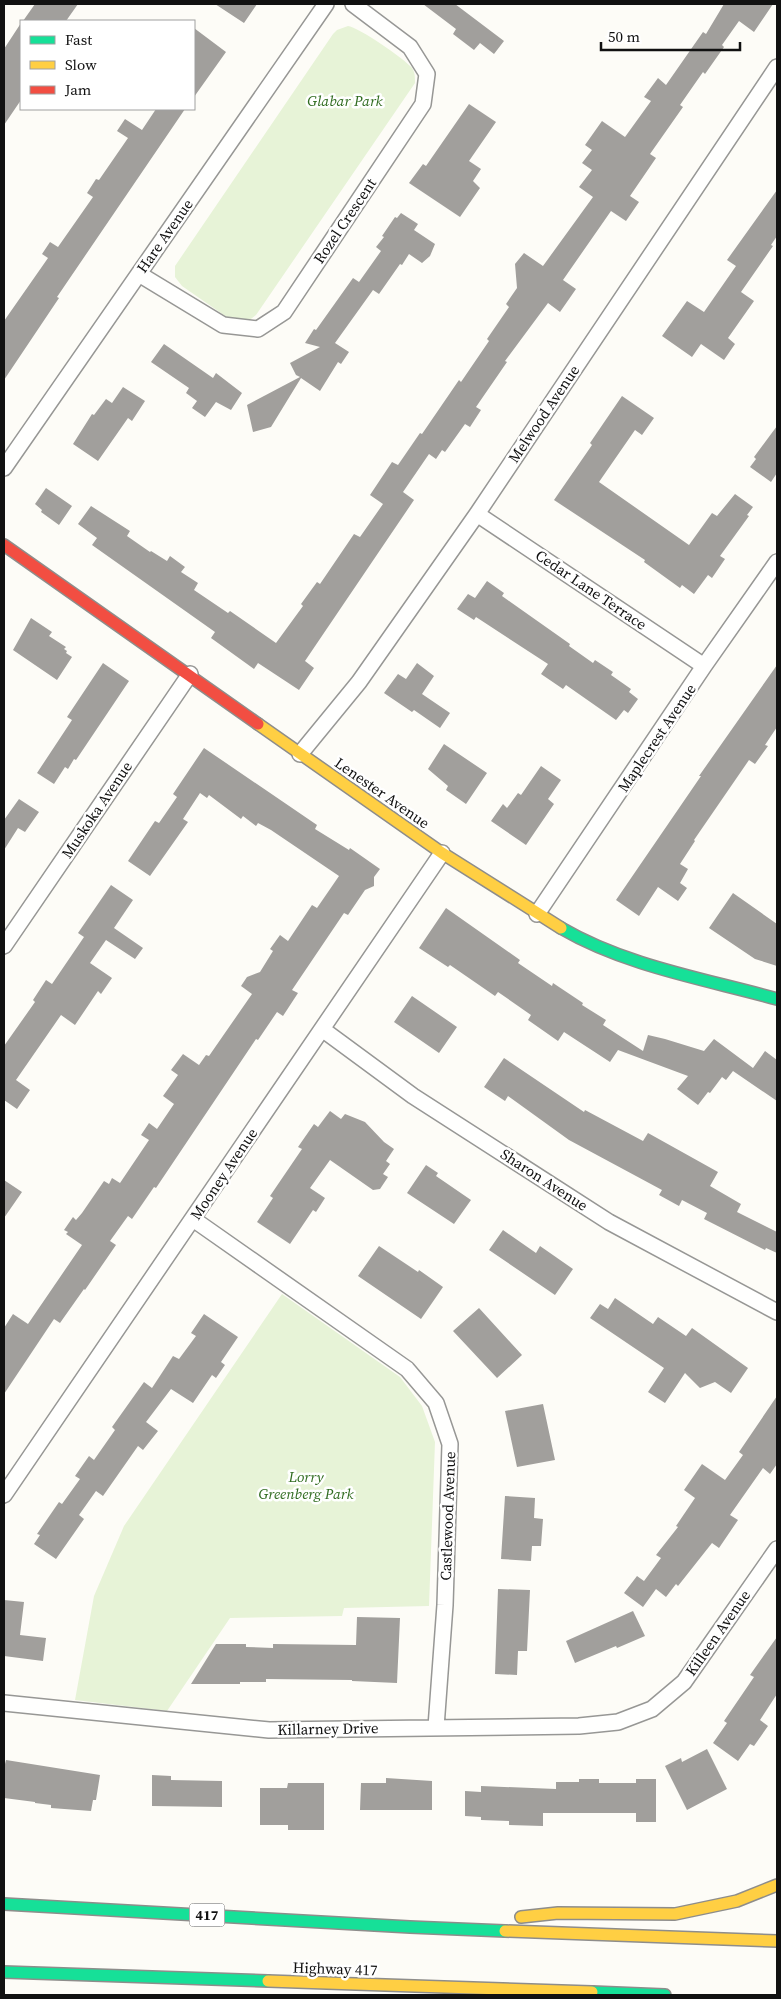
<svg xmlns="http://www.w3.org/2000/svg" width="781" height="1999" viewBox="0 0 781 1999" font-family="'Source Serif 4',serif">
<rect width="100%" height="100%" fill="#fdfcf7"/>
<!-- green -->
<path fill="#e7f3d7" d="M348,26C358,27 405,59 412,68C415,72 415,77 415,83L256,315L247,322L231,320L182,286L175,277V266L333,34L337,30Z
M282,1294L400,1377L422,1406L435,1442L429,1606L344,1608L342,1616L230,1618L167,1711L75,1700L94,1596L124,1526Z"/>
<!-- building -->
<path fill="#a19f9c" d="M35,4H78L66,21H23Z
M215,4H257L244,23Z
M423,4H455L504,41L494,54L480,43L474,50L453,34L456,29Z
M724,4H773L754,32L739,21L722,45L724,47L705,74L703,72L680,105L683,107L650,154L656,158L630,196L639,202L626,221L611,211L563,280L576,289L560,312L548,303L505,361L507,362L476,407L481,410L470,427L465,424L445,452L442,450L436,459L429,454L403,492L414,500L305,661L314,668L299,690L258,663L254,669L211,638L215,632L92,545L97,538L78,524L91,506L130,531L127,536L150,552L151,551L167,561L170,556L185,567L181,572L198,583L194,590L228,613L230,611L276,643L303,606L301,604L317,582L320,584L354,534L360,537L383,504L370,495L392,462L398,465L420,433L422,434L459,380L461,382L489,341L487,339L509,307L506,304L517,288L515,264L524,253L543,266L593,197L579,187L592,170L582,163L592,150L585,145L602,121L625,137L651,101L644,97L658,78L666,85L703,32L706,34Z
M21,23V100L4,125V49Z
M194,28L226,52L194,97Z
M469,104L496,122L469,161L481,169L473,181L480,188L460,217L409,183L423,164L426,166Z
M156,109H185L57,297L59,298L4,380V321L48,258L42,254L50,242L58,247L93,197L87,193L96,179L99,180L128,138L117,131L125,119L142,130Z
M777,190V236L771,245L773,246L741,292L754,301L728,338L735,344L724,360L701,344L692,357L662,336L687,301L704,312L736,266L727,260Z
M401,213L418,224L414,230L435,244L430,256L422,263L409,254L402,265L400,264L379,294L373,290L335,343L349,352L341,364L338,362L320,391L301,378L271,427L253,432L247,405L300,377L296,375L290,363L320,347L305,343L314,329L316,330L353,278L359,282L381,251L376,247L384,237L382,236L395,217L397,218Z
M164,344L213,378L216,373L242,393L231,410L216,402L205,417L192,408L197,401L186,393L189,388L151,362Z
M123,387L145,401L132,421L128,418L98,461L73,444L92,414L94,415L106,399L112,403Z
M622,396L654,418L642,435L635,430L599,482L689,545L712,513L717,516L735,494L753,507L747,515L749,516L720,556L725,559L712,578L708,575L694,594L682,585L680,588L644,562L645,560L554,500L592,445L590,443Z
M777,426V473L771,482L750,467L756,459L754,457Z
M46,488L72,506L59,525L41,512L42,510L35,504Z
M487,581L504,593L502,596L570,644L569,646L593,663L595,660L613,672L611,675L631,689L629,692L638,699L628,713L624,710L616,720L566,685L563,689L541,674L548,664L476,617L474,620L457,609L468,594L475,598Z
M31,618L52,632L49,636L66,647L64,649L67,651L66,653L72,657L57,680L13,650Z
M103,663L129,681L76,760L74,759L68,769L65,767L54,784L37,773L72,720L67,717Z
M417,663L434,676L422,694L450,713L440,728L414,710L412,712L384,693L398,674L406,679Z
M777,665V727L765,745L768,746L755,764L749,760L694,840L695,841L680,864L688,869L680,883L687,888L678,901L658,887L639,916L616,900L701,776H699Z
M444,744L487,773L466,804L446,790L448,786L428,769Z
M204,748L317,825L315,829L349,850L350,848L380,869L374,877V886L365,890L348,915L344,913L292,990L298,993L283,1016L277,1012L258,1040L256,1039L156,1188L154,1187L132,1219L128,1216L110,1241L116,1245L85,1290L84,1289L60,1323L54,1319L4,1394V1328L13,1314L28,1324L82,1245L66,1234L68,1232L64,1230L73,1217L76,1220L82,1213L104,1181L109,1184L112,1178L120,1183L149,1140L141,1135L149,1123L157,1129L174,1104L163,1096L178,1075L171,1070L183,1054L199,1065L206,1055L209,1056L252,994L241,986L247,977L260,972L273,951L270,949L280,935L288,941L312,905L317,908L339,876L271,830L258,823L256,826L243,816L241,819L209,795L207,798L200,793L183,819L188,822L150,876L128,861L155,821L159,823L177,797L173,794Z
M541,766L561,780L548,799L554,804L526,845L491,821L503,804L507,808L518,793L521,795Z
M19,799L39,812L25,832L18,828L4,850V820Z
M111,885L133,900L114,928L143,948L135,959L106,940L90,963L112,978L101,994L98,991L75,1025L61,1015L16,1080L30,1090L17,1109L4,1100V1046L35,1002L33,1000L46,980L52,984L84,937L78,933Z
M733,893L777,924V966L755,959L709,928Z
M446,908L520,960L518,963L552,986L553,983L583,1003L582,1005L606,1020L603,1025L643,1051L648,1035L665,1039L704,1051L714,1039L753,1068L765,1051L777,1060V1101L733,1071L726,1080L722,1077L710,1093L708,1092L698,1105L677,1089L688,1076L618,1050L610,1062L564,1032L558,1041L528,1020L531,1015L498,992L495,996L450,965L448,967L419,948Z
M412,996L457,1027L439,1053L394,1022Z
M504,1058L584,1112L585,1110L643,1141L648,1133L718,1172L710,1186L741,1204L737,1212L777,1232V1253L766,1248L765,1250L704,1219L707,1213L682,1200L679,1206L659,1195L662,1190L569,1140L508,1096L505,1101L484,1087Z
M330,1111L341,1119L345,1114L365,1122L384,1142L394,1149L386,1161L390,1164L383,1174L388,1177L380,1189L373,1190L330,1160L310,1188L325,1198L316,1212L313,1210L290,1244L257,1222L273,1198L270,1196L302,1149L298,1147L314,1124L318,1127Z
M426,1165L438,1173L436,1176L471,1200L454,1224L407,1193Z
M4,1180L22,1192L4,1218Z
M503,1230L536,1253L540,1246L573,1269L555,1295L489,1250Z
M379,1246L418,1272L419,1270L443,1287L421,1319L358,1276Z
M615,1298L653,1324L658,1317L686,1336L692,1328L748,1368L731,1393L715,1382L700,1388L685,1373L665,1403L648,1392L664,1368L590,1318L600,1304L608,1309Z
M479,1308L522,1355L497,1378L453,1331Z
M204,1314L238,1337L221,1362L225,1365L216,1378L212,1375L193,1403L171,1389L146,1422L158,1431L143,1450L138,1446L103,1496L96,1491L79,1515L84,1519L56,1559L34,1544L40,1535L37,1534L59,1502L62,1504L80,1479L75,1476L89,1456L94,1460L115,1430L112,1427L144,1382L152,1388L173,1356L179,1359L196,1336L191,1333Z
M777,1396V1464L770,1474L763,1468L730,1515L738,1520L719,1548L712,1543L678,1586L676,1584L666,1597L656,1589L643,1607L624,1593L637,1576L644,1581L661,1558L656,1555L678,1527L676,1526L695,1498L684,1490L702,1464L725,1480L743,1455L739,1452Z
M543,1404L555,1460L517,1467L505,1411Z
M505,1496L535,1498L534,1518L543,1519L541,1546H532L531,1561L501,1559Z
M498,1589L530,1590L527,1651H518L517,1675L495,1674Z
M4,1600L24,1602L20,1635L46,1638L43,1661L4,1656Z
M633,1611L645,1636L617,1648L616,1646L575,1663L566,1641Z
M357,1617L400,1618L397,1683L352,1681V1680L266,1679V1682H240V1684H191L216,1644H246V1647L273,1648V1644L356,1645Z
M777,1637V1694L760,1720L768,1726L754,1746L750,1744L738,1761L713,1743L727,1723L724,1721L754,1677L750,1675Z
M707,1749L727,1789L687,1810L665,1766L681,1758L682,1762Z
M6,1760L100,1775L96,1800H93L91,1811L51,1808V1805L35,1803V1802L4,1798V1768Z
M152,1775L171,1776V1780L222,1781V1807L152,1806Z
M386,1778L432,1781V1810H360L361,1783H386Z
M579,1779H599V1783H636V1779H656V1822H636V1813H543V1826L509,1825V1821L481,1820V1817L465,1816V1791L481,1792V1786L556,1789V1782H579Z
M288,1783H324V1830H288V1825H260V1788H287Z"/>
<g fill="none" stroke-linecap="round" stroke-linejoin="round">
<!-- street casing -->
<g stroke="#979795" stroke-width="18">
<path id="street" d="M139,274L223,325L258,329L284,312L423,104L427,74L410,47L353,4
M4,468L326,4
M477,514L704,666
M300,754L359,682L477,514L777,67
M537,914L704,666L777,562
M4,946L190,674
M322,1029L413,1096L609,1222L777,1312
M193,1219L407,1369L436,1403L450,1444L445,1605L436,1727
M4,1495L442,853
M4,1703L269,1730L579,1726L618,1722L652,1709L684,1682L777,1549"/>
</g>
<!-- fast casing -->
<g stroke="#8e8d8b" stroke-width="14">
<path id="fast" d="M561,928C626,966 705,979 777,999
M4,1904L410,1927L505,1931
M4,1972L268,1981
M592,1992L665,1995"/>
</g>
<!-- slow casing -->
<g stroke="#8e8d8b" stroke-width="14">
<path id="slow" d="M258,724L442,853L561,928
M521,1917L558,1913L675,1914L737,1901L777,1885
M505,1931L777,1941
M268,1981L592,1992"/>
</g>
<!-- jam casing -->
<g stroke="#8e8d8b" stroke-width="14">
<path id="jam" d="M4,545L258,724"/>
</g>
<!-- street -->
<use href="#street" stroke="#fffffe" stroke-width="15"/>
<!-- fast -->
<use href="#fast" stroke="#16e098" stroke-width="11"/>
<!-- slow -->
<use href="#slow" stroke="#ffcf43" stroke-width="11"/>
<!-- jam -->
<use href="#jam" stroke="#f24e42" stroke-width="11"/>
</g>
<g text-anchor="middle" stroke-width="5" stroke-linejoin="round" paint-order="stroke">
<!-- shield labels -->
<rect fill="#fff" stroke="#585858" stroke-width="1" x="189.5" y="1903.5" width="35" height="23" rx="4"/>
<g font-size="14" font-weight="bold" fill="#111">
<text x="207" y="1920">417</text>
</g>
<!-- park labels -->
<g font-size="15" font-style="italic" fill="#2f6b1f" stroke="#fff">
<text x="345" y="106">Glabar Park</text>
<text x="306" y="1482">Lorry<tspan x="306" dy="17">Greenberg Park</tspan></text>
</g>
<!-- street labels -->
<g font-size="15" fill="#111" stroke="#fff">
<text transform="translate(345 221) rotate(-56)" y="5">Rozel Crescent</text>
<text transform="translate(165 236) rotate(-55)" y="5">Hare Avenue</text>
<text transform="translate(544 414) rotate(-56)" y="5">Melwood Avenue</text>
<text transform="translate(591 590) rotate(34)" y="5">Cedar Lane Terrace</text>
<text transform="translate(657 738) rotate(-56)" y="5">Maplecrest Avenue</text>
<text transform="translate(382 793) rotate(35)" y="5">Lenester Avenue</text>
<text transform="translate(97 810) rotate(-56)" y="5">Muskoka Avenue</text>
<text transform="translate(224 1174) rotate(-56)" y="5">Mooney Avenue</text>
<text transform="translate(544 1180) rotate(33)" y="5">Sharon Avenue</text>
<text transform="translate(448 1516) rotate(-88)" y="5">Castlewood Avenue</text>
<text transform="translate(718 1633) rotate(-55)" y="5">Killeen Avenue</text>
<text transform="translate(328 1729) rotate(-1)" y="5">Killarney Drive</text>
<text transform="translate(335 1969) rotate(2)" y="5">Highway 417</text>
</g>
</g>
<!-- border -->
<rect width="781" height="1999" fill="none" stroke="#111111" stroke-width="10"/>
<!-- legend -->
<rect x="20" y="20" width="175" height="90" fill="#ffffff" stroke="#a0a0a0"/>
<rect x="30" y="36" width="25" height="8" fill="#16e098" stroke="#a0a0a0"/>
<text x="65" y="45" font-size="15" fill="#111111">Fast</text>
<rect x="30" y="61" width="25" height="8" fill="#ffcf43" stroke="#a0a0a0"/>
<text x="65" y="70" font-size="15" fill="#111111">Slow</text>
<rect x="30" y="86" width="25" height="8" fill="#f24e42" stroke="#a0a0a0"/>
<text x="65" y="95" font-size="15" fill="#111111">Jam</text>
<!-- scale -->
<path d="M601 42v8h139v-8" fill="none" stroke="#111111" stroke-width="2.5"/>
<text x="608" y="42" font-size="15" fill="#111111" stroke="#ffffff" stroke-width="4" paint-order="stroke">50 m</text>
</svg>
